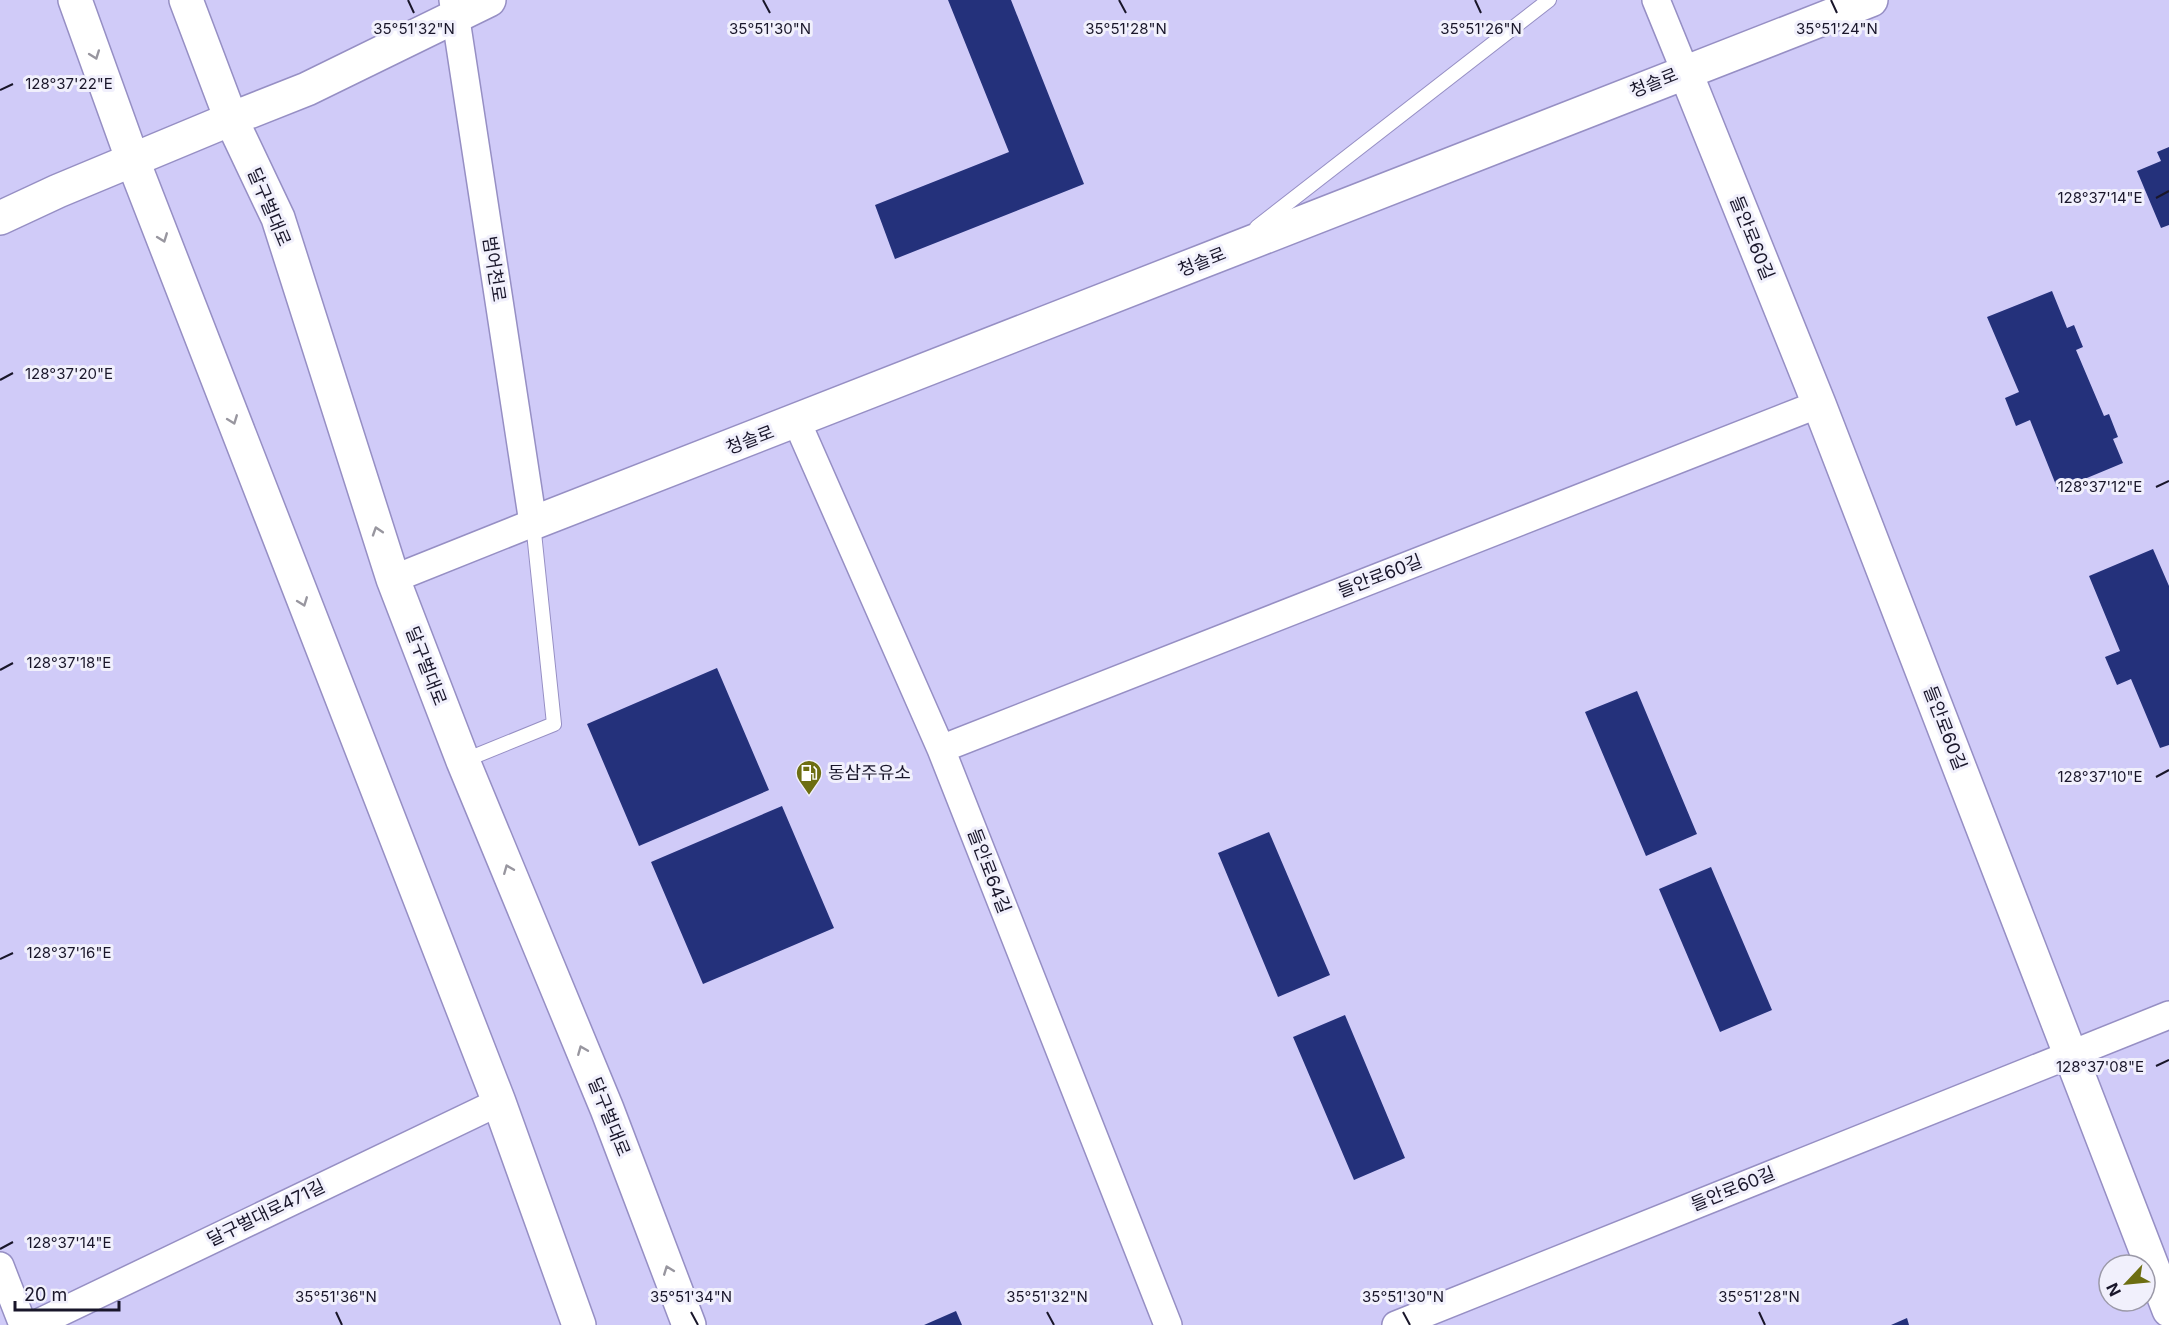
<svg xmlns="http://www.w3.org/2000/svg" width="2169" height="1325" viewBox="0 0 2169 1325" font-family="Inter,'Noto Sans KR',sans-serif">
<rect width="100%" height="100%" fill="#d0cbf8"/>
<!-- building -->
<path fill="#24317b" d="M948,0H1011L1084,184L895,259L875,205L1009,152Z
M2169,147V225L2161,228L2137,171L2161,161L2157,152Z
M2052,291L2067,328L2074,325L2083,347L2076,350L2104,416L2109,414L2118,437L2113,439L2123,463L2058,490L2030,420L2016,426L2005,398L2019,392L1987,317Z
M2153,549L2169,586V745L2160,748L2131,679L2117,685L2105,657L2120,651L2089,576Z
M717,668L769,790L639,846L587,724Z
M1637,691L1697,834L1646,856L1585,712Z
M782,806L834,928L703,984L651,862Z
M1269,832L1330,975L1278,997L1218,853Z
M1711,867L1772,1010L1720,1032L1659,889Z
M1345,1015L1405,1158L1354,1180L1293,1037Z
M956,1311L962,1325H924Z
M1907,1318L1909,1325H1891Z"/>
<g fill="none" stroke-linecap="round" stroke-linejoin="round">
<!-- service casing -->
<g stroke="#968fc4" stroke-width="16">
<path id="service" d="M1257,227L1549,0
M463,761L554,724L533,523"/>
</g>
<!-- minor casing -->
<g stroke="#968fc4" stroke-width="30">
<path id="minor" d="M1656,0L1685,71
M797,422L941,749L1168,1325
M393,579L533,523L453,0
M941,749L1819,404
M0,1266L23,1325
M34,1325L499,1102
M1396,1325L2169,1015"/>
</g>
<!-- tertiary casing -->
<g stroke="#968fc4" stroke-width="36">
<path id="tertiary" d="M1685,71L1819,404L2169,1310
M0,218L58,191L231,119
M533,523C980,352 1424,171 1871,0"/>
</g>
<!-- secondary casing -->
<g stroke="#968fc4" stroke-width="36">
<path id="secondary" d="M75,0L133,161L499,1102L579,1325
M186,0L231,119L278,218L393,579L463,761L607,1109L689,1325
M231,119L307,89L489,0"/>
</g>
<!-- service -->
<use href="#service" stroke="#fff" stroke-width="14"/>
<!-- minor -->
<use href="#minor" stroke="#fff" stroke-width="27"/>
<!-- tertiary -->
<use href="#tertiary" stroke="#fff" stroke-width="33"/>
<!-- secondary -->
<use href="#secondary" stroke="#fff" stroke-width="33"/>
</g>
<!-- one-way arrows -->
<defs><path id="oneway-chevron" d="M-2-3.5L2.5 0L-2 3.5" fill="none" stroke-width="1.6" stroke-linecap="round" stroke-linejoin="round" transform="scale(1.5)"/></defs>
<g stroke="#98969f">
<use href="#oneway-chevron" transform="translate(95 55) rotate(70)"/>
<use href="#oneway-chevron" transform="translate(163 238) rotate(69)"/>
<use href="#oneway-chevron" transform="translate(233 420) rotate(69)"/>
<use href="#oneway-chevron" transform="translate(377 531) rotate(-108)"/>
<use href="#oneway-chevron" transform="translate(303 602) rotate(69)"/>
<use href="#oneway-chevron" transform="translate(508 869) rotate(-112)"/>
<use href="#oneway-chevron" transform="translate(582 1050) rotate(-112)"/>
<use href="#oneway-chevron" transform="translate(668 1270) rotate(-111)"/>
</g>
<!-- ticks -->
<path fill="none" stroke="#19162a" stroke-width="2" d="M408,0L414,13M763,0L770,13M1119,0L1126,13M1475,0L1481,13M1831,0L1837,13M0,90L13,84M2156,198L2169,191M0,380L13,373M2156,487L2169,481M0,670L13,663M2156,777L2169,770M0,959L13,953M2156,1066L2169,1060M0,1249L13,1242M336,1312L342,1325M691,1312L698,1325M1047,1312L1054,1325M1403,1312L1410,1325M1759,1312L1765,1325"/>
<!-- icons -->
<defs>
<g id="fuel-pin" transform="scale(1.35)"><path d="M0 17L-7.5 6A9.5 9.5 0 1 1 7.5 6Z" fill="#6d6e11" stroke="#f1f0fc"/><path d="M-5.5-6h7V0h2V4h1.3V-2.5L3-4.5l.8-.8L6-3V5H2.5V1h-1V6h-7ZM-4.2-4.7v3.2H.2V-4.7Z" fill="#fff"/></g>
</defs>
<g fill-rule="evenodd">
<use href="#fuel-pin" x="809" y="773"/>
</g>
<g text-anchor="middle" stroke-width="6" stroke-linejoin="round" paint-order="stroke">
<!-- street labels -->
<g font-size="18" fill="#19162a" stroke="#f1f0fc">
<text transform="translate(1654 83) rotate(-22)" y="6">청솔로</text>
<text transform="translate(269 207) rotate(67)" y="6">달구벌대로</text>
<text transform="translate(1752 238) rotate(68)" y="6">들안로60길</text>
<text transform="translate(1202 262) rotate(-22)" y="6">청솔로</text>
<text transform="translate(494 269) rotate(81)" y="6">범어천로</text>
<text transform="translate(750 440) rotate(-21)" y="6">청솔로</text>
<text transform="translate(1380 576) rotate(-21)" y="6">들안로60길</text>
<text transform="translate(426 666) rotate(69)" y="6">달구벌대로</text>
<text transform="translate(1945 728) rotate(69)" y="6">들안로60길</text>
<text transform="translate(989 871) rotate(69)" y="6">들안로64길</text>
<text transform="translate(609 1117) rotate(68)" y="6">달구벌대로</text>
<text transform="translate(1733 1189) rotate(-22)" y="6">들안로60길</text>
<text transform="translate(266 1213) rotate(-26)" y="6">달구벌대로471길</text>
</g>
<!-- poi labels -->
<g font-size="18" fill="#19162a" stroke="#f1f0fc" text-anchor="start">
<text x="828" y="779">동삼주유소</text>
</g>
</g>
<g font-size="15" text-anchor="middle" fill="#19162a" stroke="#f1f0fc" stroke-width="6" stroke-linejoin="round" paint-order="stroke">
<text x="414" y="34">35°51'32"N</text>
<text x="770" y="34">35°51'30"N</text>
<text x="1126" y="34">35°51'28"N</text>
<text x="1481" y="34">35°51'26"N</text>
<text x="1837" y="34">35°51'24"N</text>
<text x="69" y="89">128°37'22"E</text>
<text x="2100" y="203">128°37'14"E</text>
<text x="69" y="379">128°37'20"E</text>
<text x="2100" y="492">128°37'12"E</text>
<text x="69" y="668">128°37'18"E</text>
<text x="2100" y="782">128°37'10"E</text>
<text x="69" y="958">128°37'16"E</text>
<text x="2100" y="1072">128°37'08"E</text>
<text x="69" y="1248">128°37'14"E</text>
<text x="336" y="1302">35°51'36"N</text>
<text x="691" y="1302">35°51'34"N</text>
<text x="1047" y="1302">35°51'32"N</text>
<text x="1403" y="1302">35°51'30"N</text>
<text x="1759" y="1302">35°51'28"N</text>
</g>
<!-- north arrow -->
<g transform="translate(2127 1283) rotate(244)"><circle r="28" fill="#f1f0fc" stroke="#9b99a8" stroke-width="1.5"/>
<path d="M0-4.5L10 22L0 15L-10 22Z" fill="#6d6e11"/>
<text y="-9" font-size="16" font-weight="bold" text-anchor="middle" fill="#19162a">N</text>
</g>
<!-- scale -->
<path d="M15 1301v9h104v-9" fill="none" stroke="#19162a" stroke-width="3"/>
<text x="24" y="1301" font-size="18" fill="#19162a" stroke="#f1f0fc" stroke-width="4.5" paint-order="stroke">20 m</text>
</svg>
